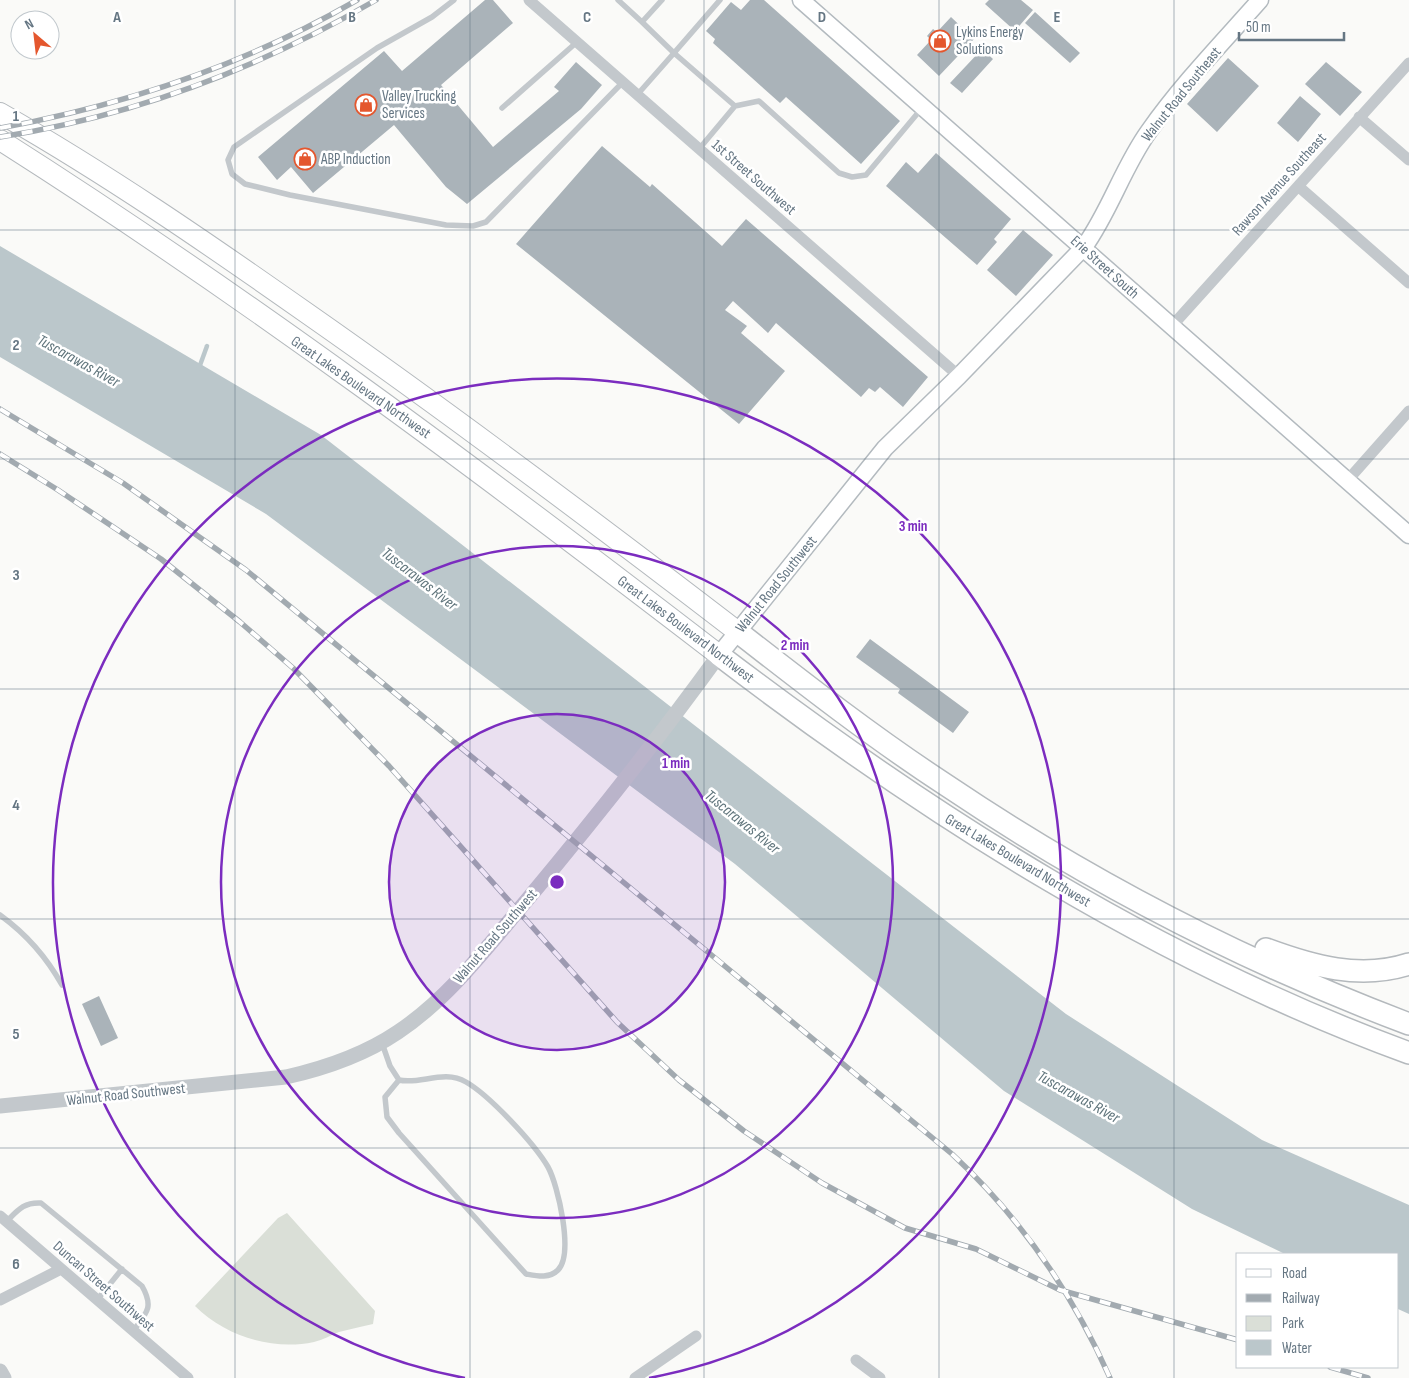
<svg xmlns="http://www.w3.org/2000/svg" width="1409" height="1378" viewBox="0 0 1409 1378" font-family="'Sofia Sans Condensed',sans-serif">
<rect width="100%" height="100%" fill="#fafaf8"/>
<!-- green -->
<path fill="#dadfd7" d="M287,1213L375,1311L373,1324C361,1327 350,1329 339,1332C331,1335 323,1340 314,1342C272,1351 225,1336 195,1306L278,1218Z"/>
<!-- water -->
<path fill="#bbc7cb" d="M0,246L321,435L1066,1014L1262,1140L1409,1205V1314L1398,1309V1254H1285L1192,1209L1004,1091L735,864L266,514L0,357Z"/>
<g fill="none" stroke-linecap="round" stroke-linejoin="round">
<!-- stream -->
<path stroke="#bbc7cb" stroke-width="4.5" d="M199,368L207,346"/>
</g>
<!-- building -->
<path fill="#aab3b9" d="M485,0H493L513,23L441,85L493,147L559,91L554,87L576,62L602,85L581,109L467,204L446,187L394,125L313,193L291,167L277,180L258,157L384,51L402,71Z
M750,0H764L900,121L861,164L786,97L780,103L713,43L715,39L706,31L731,2L741,10Z
M989,0H1021L1033,10L1015,31L985,4Z
M1035,12L1080,53L1070,63L1025,23Z
M951,17L974,39L939,76L917,55L931,40L927,36L933,29L937,32Z
M982,49L993,59L962,93L950,83Z
M1228,58L1259,86L1217,132L1187,104Z
M1326,62L1362,92L1340,116L1305,84Z
M1300,96L1321,114L1298,142L1277,123Z
M602,146L650,187L652,184L722,246L746,219L928,377L903,407L880,387L875,392L869,388L861,397L776,323L768,333L733,301L725,310L747,326L741,333L785,371L739,424L516,244Z
M936,153L1011,219L994,239L997,242L977,265L886,186L906,162L918,173Z
M1023,230L1053,255L1016,296L987,270Z
M870,639L969,712L953,733L898,693L900,689L856,657Z
M99,996L118,1038L101,1046L82,1004Z"/>
<g fill="none" stroke-linecap="round" stroke-linejoin="round">
<!-- secondary casing -->
<g stroke="#b3babf" stroke-width="19">
<path id="secondary" d="M801,0L1409,535
M719,655L885,448L959,376L1084,247C1110,211 1123,167 1149,131C1182,84 1222,43 1260,0"/>
</g>
<!-- trunk casing -->
<g stroke="#b4b9bd" stroke-width="22">
<path id="trunk" d="M0,113C107,174 207,243 308,314C454,416 596,523 738,632
M0,140C249,298 485,475 719,655"/>
</g>
<!-- motorway casing -->
<g stroke="#b4b9bd" stroke-width="24">
<path id="motorway" d="M738,632C806,685 874,738 946,785C1090,882 1247,963 1409,1024
M719,655C931,817 1158,961 1409,1053
M1266,949C1312,966 1360,980 1409,964"/>
</g>
<!-- service -->
<path stroke="#c3c8cc" stroke-width="5.5" d="M454,0L432,17L377,48L234,147L228,160L232,174L245,184L290,195L446,225L473,226L486,222L623,82
M618,0L642,22
M662,0L642,22L674,53L720,0
M637,95L674,53L735,106L699,149
M735,106L759,101L839,173L852,177L866,175L922,108
M502,108L577,42
M0,915C25,933 47,958 62,985
M382,1043L390,1066L399,1080C420,1085 444,1069 466,1082C489,1095 534,1143 548,1167C558,1185 574,1254 558,1270C549,1279 537,1276 526,1274L399,1133L387,1117L385,1097L399,1080
M6,1222C18,1210 24,1202 41,1203L142,1286C154,1307 147,1313 133,1331
M97,1300L122,1269"/>
<!-- minor -->
<path stroke="#c3c8cc" stroke-width="11" d="M529,0L959,376
M1359,117L1409,160
M1298,186L1409,283
M1172,326L1409,63
M1347,481L1409,411
M0,1216L188,1378
M0,1300L61,1269
M856,1360L880,1378
M635,1378L696,1336"/>
<!-- tertiary -->
<path stroke="#c3c8cc" stroke-width="15" d="M0,1106L286,1077C326,1068 364,1055 398,1032C449,998 488,946 527,900C594,820 658,739 719,655
M0,1371L4,1378"/>
<!-- secondary -->
<use href="#secondary" stroke="#fff" stroke-width="16"/>
<!-- trunk -->
<use href="#trunk" stroke="#fff" stroke-width="20"/>
<!-- motorway -->
<use href="#motorway" stroke="#fff" stroke-width="21"/>
<!-- rail casing -->
<g stroke="#a2aab0" stroke-width="5.5">
<path id="rail" d="M0,128C125,105 247,64 357,0
M0,137C133,116 260,68 376,0
M0,409L123,483L246,570L952,1154C1021,1218 1072,1292 1110,1378
M0,454L58,490L161,559L240,622L293,668L389,766L617,1022L679,1080L744,1131L822,1183L905,1228L976,1249L1060,1290L1238,1340
M1330,1367L1368,1378"/>
</g>
<!-- rail -->
<use href="#rail" stroke="#fff" stroke-width="4" stroke-dasharray="11" stroke-linecap="butt"/>
</g>
<!-- grid -->
<path fill="none" stroke="#657683" stroke-width="1" stroke-opacity="0.55" d="M235,0V1378M470,0V1378M704,0V1378M939,0V1378M1174,0V1378M0,230H1409M0,459H1409M0,689H1409M0,919H1409M0,1148H1409"/>
<!-- distance rings -->
<circle cx="557" cy="882" r="168" fill="#7b2cbf" fill-opacity=".12"/>
<g fill="none" stroke="#7b2cbf" stroke-width="2.5">
<circle cx="557" cy="882" r="168"/>
<circle cx="557" cy="882" r="336"/>
<path d="M465 1378A504 504 0 1 1 649 1378"/>
</g>
<!-- icons -->
<defs>
<g id="shop-ring" transform="scale(1.125)"><circle r="9.5" fill="#fff" stroke="#e4572e" stroke-width="1.5"/><path d="M-5-2.5h2.3a2.7 3.5 0 0 1 5.4 0H5L5.5 6h-11ZM-1.5-2.5h3a1.5 2.3 0 0 0-3 0Z" fill="#e4572e"/></g>
</defs>
<g fill-rule="evenodd">
<use href="#shop-ring" x="940" y="41"/>
<use href="#shop-ring" x="366" y="105"/>
<use href="#shop-ring" x="305" y="159"/>
</g>
<g text-anchor="middle" stroke-width="5" stroke-linejoin="round" paint-order="stroke">
<!-- poi labels -->
<g font-size="15" fill="#657683" stroke="#fff" text-anchor="start">
<text x="956" y="37">Lykins Energy<tspan x="956" dy="17">Solutions</tspan></text>
<text x="382" y="101">Valley Trucking<tspan x="382" dy="17">Services</tspan></text>
<text x="321" y="164">ABP Induction</text>
</g>
<!-- street labels -->
<g font-size="15" fill="#657683" stroke="#fff">
<text transform="translate(1181 94) rotate(-51)" y="5">Walnut Road Southeast</text>
<text transform="translate(754 177) rotate(41)" y="5">1st Street Southwest</text>
<text transform="translate(1279 184) rotate(-48)" y="5">Rawson Avenue Southeast</text>
<text transform="translate(1105 267) rotate(42)" y="5">Erie Street South</text>
<text transform="translate(361 387) rotate(35)" y="5">Great Lakes Boulevard Northwest</text>
<text transform="translate(776 584) rotate(-51)" y="5">Walnut Road Southwest</text>
<text transform="translate(686 629) rotate(37)" y="5">Great Lakes Boulevard Northwest</text>
<text transform="translate(1018 860) rotate(31)" y="5">Great Lakes Boulevard Northwest</text>
<text transform="translate(495 936) rotate(-49)" y="5">Walnut Road Southwest</text>
<text transform="translate(126 1094) rotate(-6)" y="5">Walnut Road Southwest</text>
<text transform="translate(104 1286) rotate(41)" y="5">Duncan Street Southwest</text>
</g>
<!-- water labels -->
<g font-size="16" font-style="italic" fill="#60757c" stroke="#fff">
<text transform="translate(79 360) rotate(29)" y="6">Tuscarawas River</text>
<text transform="translate(420 578) rotate(38)" y="6">Tuscarawas River</text>
<text transform="translate(743 821) rotate(39)" y="6">Tuscarawas River</text>
<text transform="translate(1079 1096) rotate(29)" y="6">Tuscarawas River</text>
</g>
</g>
<g font-size="16" text-anchor="middle" font-weight="bold" fill="#657683" stroke="#fff" stroke-width="5" stroke-linejoin="round" paint-order="stroke">
<text x="117" y="22">A</text>
<text x="352" y="22">B</text>
<text x="587" y="22">C</text>
<text x="822" y="22">D</text>
<text x="1057" y="22">E</text>
<text x="16" y="121">1</text>
<text x="16" y="350">2</text>
<text x="16" y="580">3</text>
<text x="16" y="810">4</text>
<text x="16" y="1039">5</text>
<text x="16" y="1269">6</text>
</g>
<circle cx="557" cy="882" r="8" fill="#7b2cbf" stroke="#fff" stroke-width="2.5"/>
<g font-size="15" text-anchor="middle" font-weight="bold" fill="#7b2cbf" stroke="#fff" stroke-width="5" stroke-linejoin="round" paint-order="stroke">
<text x="913" y="531">3 min</text>
<text x="795" y="650">2 min</text>
<text x="676" y="768">1 min</text>
</g>
<!-- legend -->
<rect x="1236" y="1253" width="162" height="115" fill="#ffffff" stroke="#c1c8cd"/>
<rect x="1246" y="1269" width="25" height="8" fill="#ffffff" stroke="#c1c8cd"/>
<text x="1282" y="1278" font-size="15" fill="#657683">Road</text>
<rect x="1246" y="1294" width="25" height="8" fill="#a2aab0" stroke="#c1c8cd"/>
<text x="1282" y="1303" font-size="15" fill="#657683">Railway</text>
<rect x="1246" y="1316" width="25" height="15" fill="#dadfd7" stroke="#c1c8cd"/>
<text x="1282" y="1328" font-size="15" fill="#657683">Park</text>
<rect x="1246" y="1340" width="25" height="15" fill="#bbc7cb" stroke="#c1c8cd"/>
<text x="1282" y="1353" font-size="15" fill="#657683">Water</text>
<!-- north arrow -->
<g transform="translate(35 35) rotate(332)"><circle r="24" fill="#ffffff" stroke="#c1c8cd"/>
<path d="M0-4L9 19L0 12L-9 19Z" fill="#e4572e"/>
<text y="-8" font-size="14" font-weight="bold" text-anchor="middle" fill="#657683">N</text>
</g>
<!-- scale -->
<path d="M1239 32v8h105v-8" fill="none" stroke="#657683" stroke-width="2.5"/>
<text x="1246" y="32" font-size="15" fill="#657683" stroke="#ffffff" stroke-width="4" paint-order="stroke">50 m</text>
</svg>
